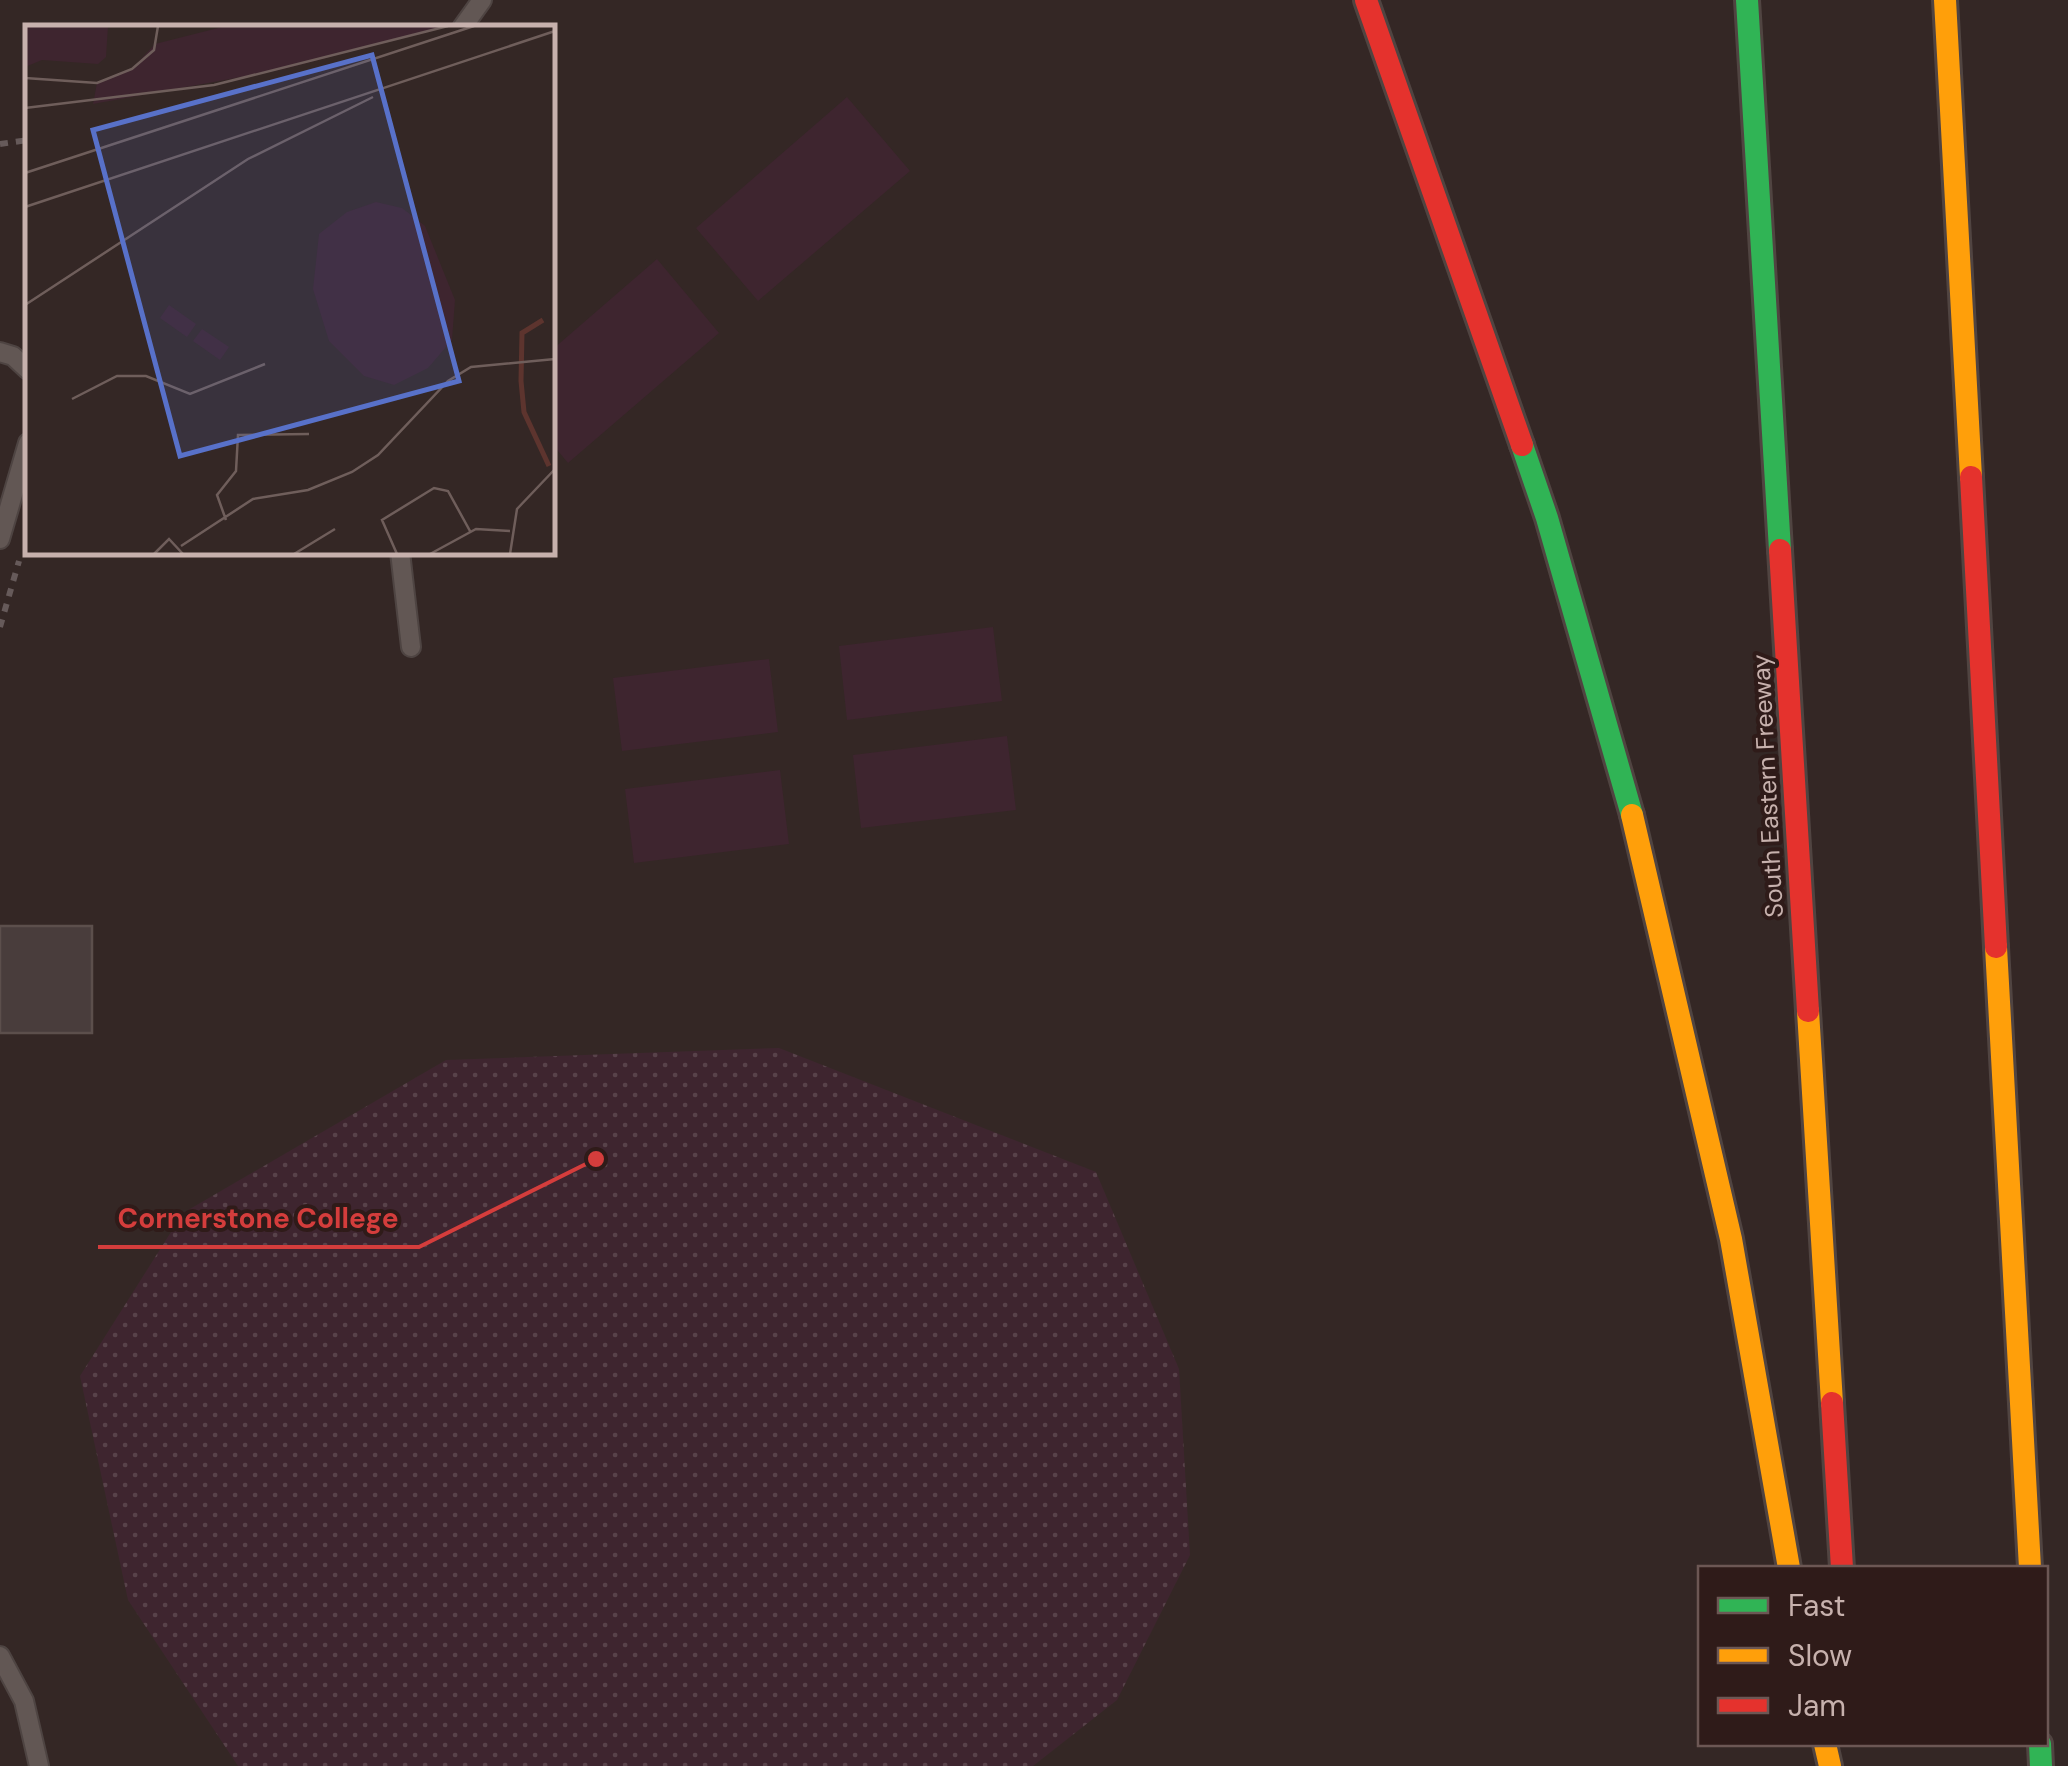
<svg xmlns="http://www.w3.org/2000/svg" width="2068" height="1766" viewBox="0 0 2068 1766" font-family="'DM Sans',sans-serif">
<defs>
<pattern id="park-dots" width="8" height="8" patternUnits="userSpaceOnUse" patternTransform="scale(2.5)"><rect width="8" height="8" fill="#3e252f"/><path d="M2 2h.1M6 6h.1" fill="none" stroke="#58424a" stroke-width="1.8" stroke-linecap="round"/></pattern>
</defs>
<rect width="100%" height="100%" fill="#342725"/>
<!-- park -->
<path fill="url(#park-dots)" d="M779,1048L1096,1172L1179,1369L1190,1555L1117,1700L1033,1766H238L128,1600L80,1376L183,1213L446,1060Z"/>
<!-- garden -->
<path fill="#3e252f" d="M847,97L910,171L758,301L696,228Z
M657,259L719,333L568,463L553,445V349Z
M993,627L1002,701L847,720L839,646Z
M769,659L778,732L622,751L613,678Z
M1007,736L1016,810L861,828L853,755Z
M780,770L789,844L634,863L625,789Z"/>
<!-- building -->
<path fill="#493d3c" stroke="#5c4f4c" stroke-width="2.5" d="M0,926H92V1033H0Z"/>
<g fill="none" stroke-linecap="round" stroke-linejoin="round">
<!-- lane casing -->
<g stroke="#4e4442" stroke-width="22">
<path id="lane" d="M462,28L482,0
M0,352L13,356L28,370
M0,539L28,443
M400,552L411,647
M0,1656L24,1701L39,1766"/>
</g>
<!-- fast casing -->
<g stroke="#504441" stroke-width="28">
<path id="fast" d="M1747,0L1780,550
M1522,445L1547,518L1632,815
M2040,1744L2041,1766"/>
</g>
<!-- slow casing -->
<g stroke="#504441" stroke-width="28">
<path id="slow" d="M1945,0L1971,477
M1632,815L1731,1239L1789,1568
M1996,947L2030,1568
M1808,1011L1832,1403
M1825,1744L1830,1766"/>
</g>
<!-- jam casing -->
<g stroke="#504441" stroke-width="28">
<path id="jam" d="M1366,0L1522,445
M1971,477L1996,947
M1780,550L1808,1011
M1832,1403L1842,1568"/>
</g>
<!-- path -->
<path stroke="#665a5a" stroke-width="6" stroke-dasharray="8 8" stroke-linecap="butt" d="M0,144L28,140
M0,627L19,561"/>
<!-- lane -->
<use href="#lane" stroke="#625754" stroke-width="18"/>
<!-- fast -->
<use href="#fast" stroke="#30b455" stroke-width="22"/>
<!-- slow -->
<use href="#slow" stroke="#ff9f0a" stroke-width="22"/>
<!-- jam -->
<use href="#jam" stroke="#e5322d" stroke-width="22"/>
</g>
<g text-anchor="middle" stroke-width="8" stroke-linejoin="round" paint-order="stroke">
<!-- street labels -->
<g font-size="25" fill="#c7b1ad" stroke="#2f1b19">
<text transform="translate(1767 786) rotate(-93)" y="9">South Eastern Freeway</text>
</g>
</g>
<!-- overview -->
<g transform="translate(25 25)">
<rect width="530" height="530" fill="#342725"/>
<path d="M201,1H423L259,44L68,79L72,58L107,44L130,19Z" fill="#3e252f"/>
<path d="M351,177L377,183L400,201L430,275L427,315L403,343L369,360L339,351L304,316L288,264L294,209L322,187Z" fill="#3e252f"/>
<path d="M0,1H83L81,32L73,39L17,35L0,42ZM144,280L171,299L162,312L135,293ZM177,304L204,322L195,335L168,316Z" fill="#3e252f"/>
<path fill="none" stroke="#5d342e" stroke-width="5" d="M518,295L497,308L496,356L499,387L524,441"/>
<path fill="none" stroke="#6f5e5b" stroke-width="2.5" d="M0,53L72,58L107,44L129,25L133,1M0,83L189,60L423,1M0,148L449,1M0,182L530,6M0,280L223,134L348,72M47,374L92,351H121L165,369L240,339M201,495L192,470L211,446L213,410L284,409M156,521L228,474L283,465L327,447L353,430L423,356L446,342L530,334M129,529L144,514L158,529M269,529L310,504M372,529L357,495L409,463L423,466L445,506M405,529L451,504L485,506M485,529L492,484L530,444"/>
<path fill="#5871c9" fill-opacity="0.15" stroke="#5871c9" stroke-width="5" d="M347,30L434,356L155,431L68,105Z"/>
<rect width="530" height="530" fill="none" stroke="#c7b1ad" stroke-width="5"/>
</g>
<!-- callouts -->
<path fill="none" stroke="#d43d3c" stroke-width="4" d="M596 1159L419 1247H98"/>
<circle fill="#d43d3c" stroke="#2f1b19" stroke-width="4" cx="596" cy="1159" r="10"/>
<g font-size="28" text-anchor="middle" font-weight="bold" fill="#d43d3c" stroke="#2f1b19" stroke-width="8" stroke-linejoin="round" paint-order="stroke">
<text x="258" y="1228">Cornerstone College</text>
</g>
<!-- legend -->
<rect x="1698" y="1566" width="350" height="180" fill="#2f1b19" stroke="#6c5754" stroke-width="2.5"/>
<rect x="1718" y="1598" width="50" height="15" fill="#30b455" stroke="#6c5754" stroke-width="2.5"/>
<text x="1788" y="1616" font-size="30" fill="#c7b1ad">Fast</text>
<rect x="1718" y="1648" width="50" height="15" fill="#ff9f0a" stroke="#6c5754" stroke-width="2.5"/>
<text x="1788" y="1666" font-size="30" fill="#c7b1ad">Slow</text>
<rect x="1718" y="1698" width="50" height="15" fill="#e5322d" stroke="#6c5754" stroke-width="2.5"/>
<text x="1788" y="1716" font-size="30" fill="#c7b1ad">Jam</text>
</svg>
